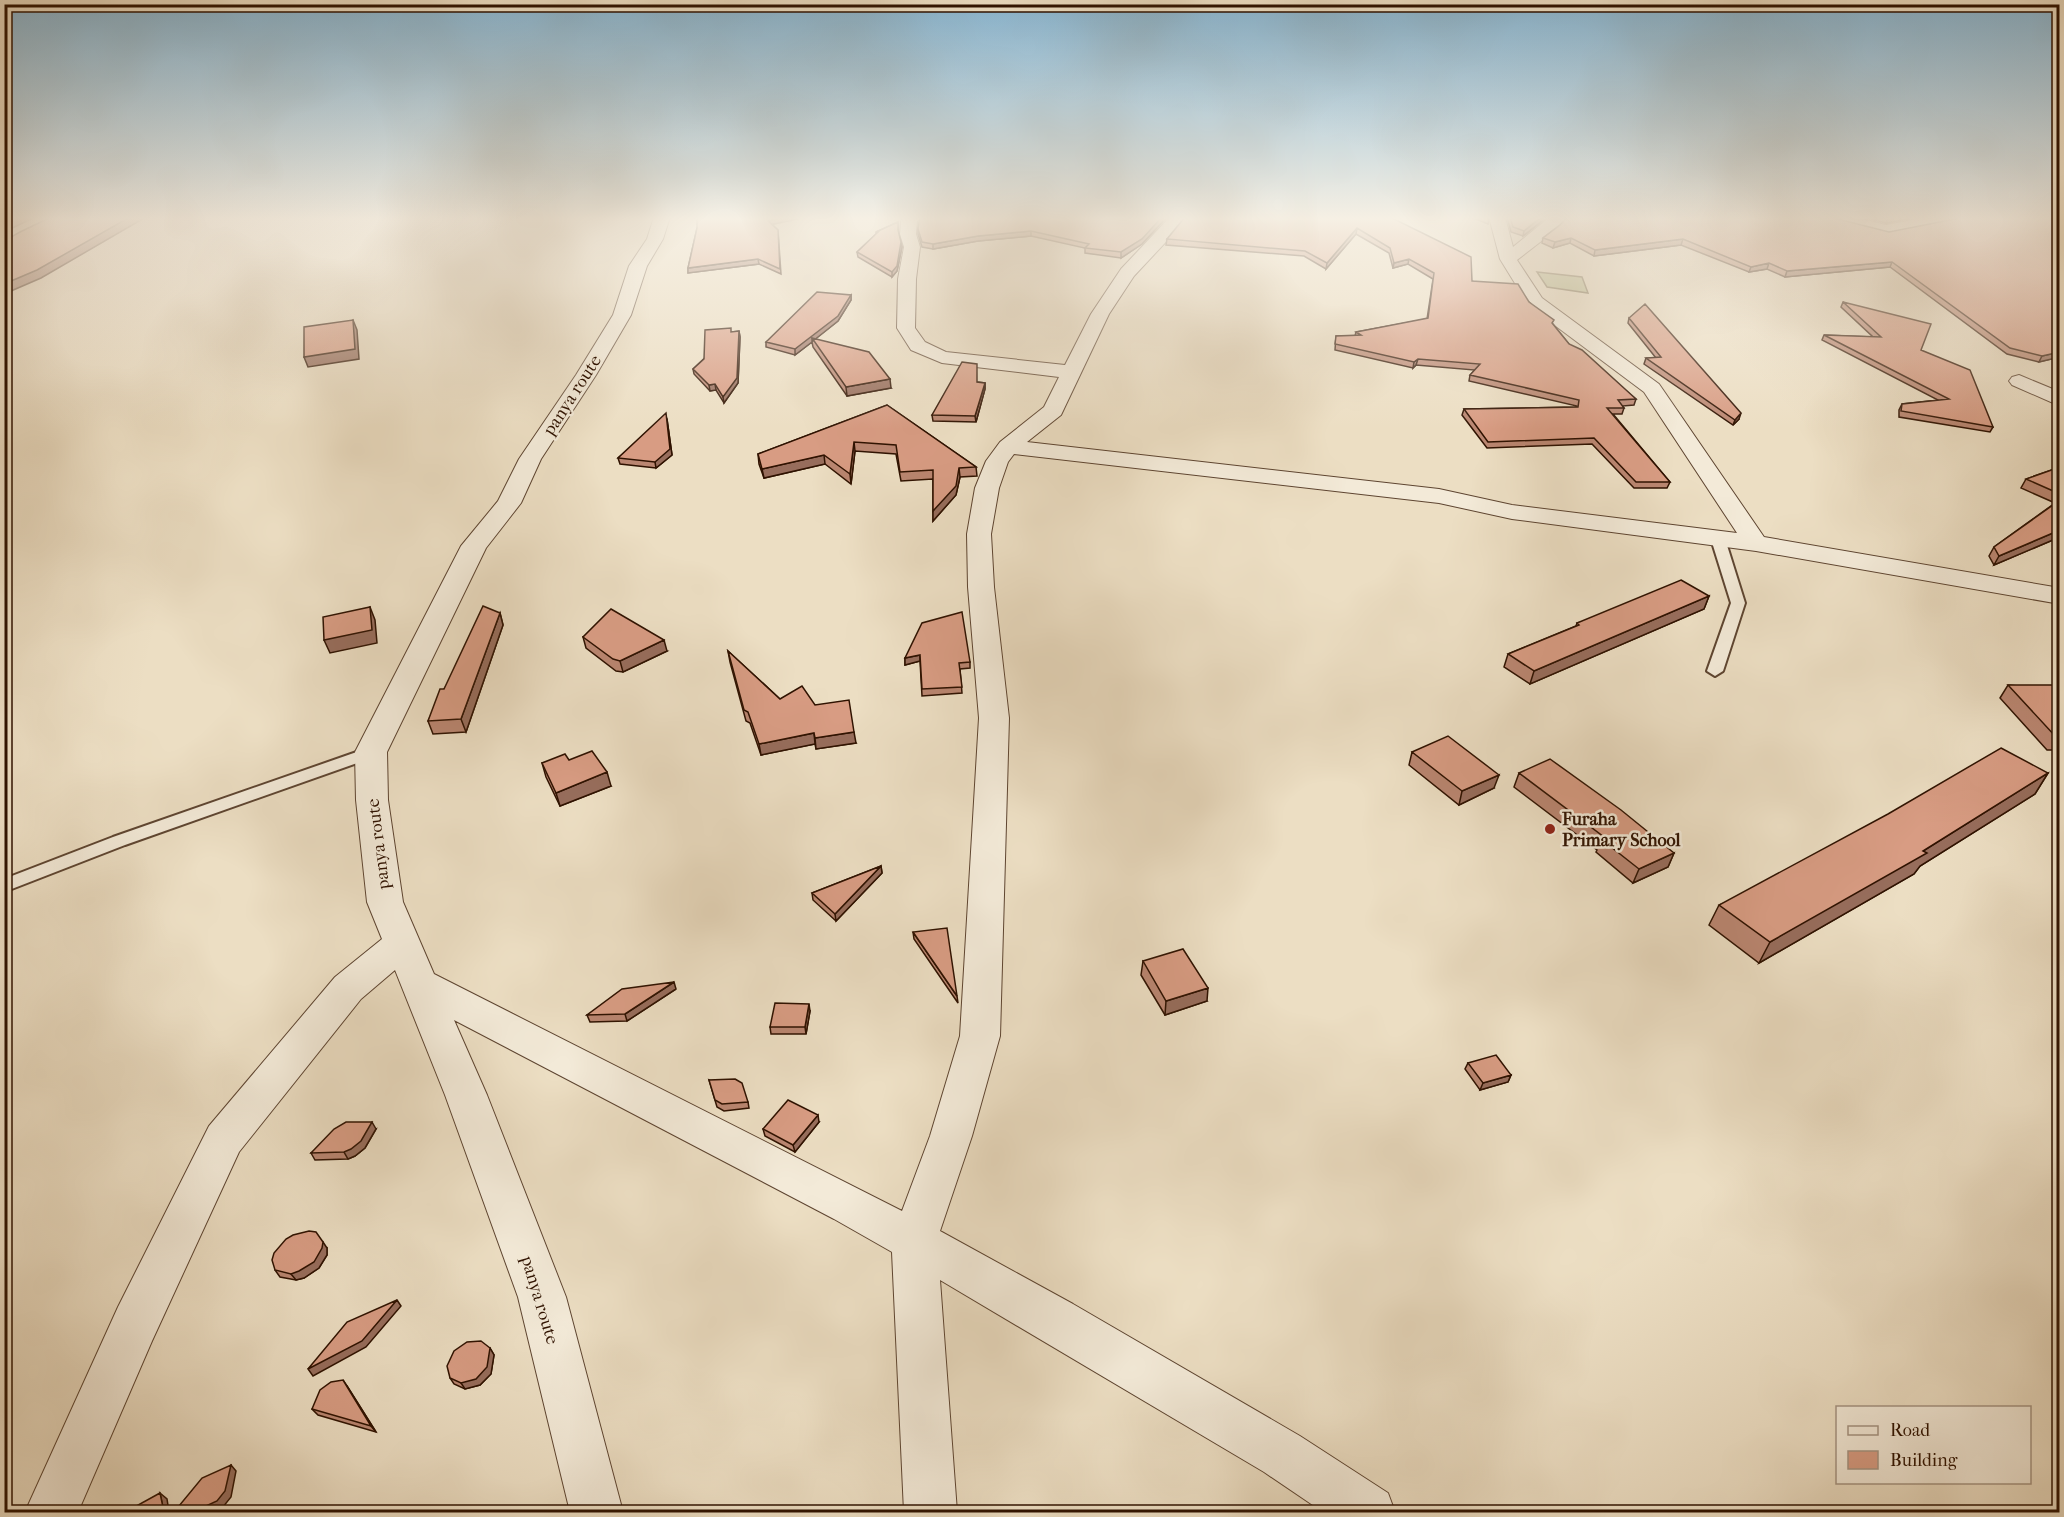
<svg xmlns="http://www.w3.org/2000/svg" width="2064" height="1517" viewBox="0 0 2064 1517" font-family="'IM FELL French Canon',serif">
<rect width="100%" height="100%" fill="#ecdec3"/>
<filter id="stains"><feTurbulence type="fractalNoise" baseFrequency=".00333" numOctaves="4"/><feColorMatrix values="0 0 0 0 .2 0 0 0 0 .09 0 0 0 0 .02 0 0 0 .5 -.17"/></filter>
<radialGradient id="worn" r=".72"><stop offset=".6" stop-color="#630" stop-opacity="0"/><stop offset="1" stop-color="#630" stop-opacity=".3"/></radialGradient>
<!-- green -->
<path fill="#bcc090" stroke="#766948" stroke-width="1.5" d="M1537,272L1582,277L1588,293L1547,287Z"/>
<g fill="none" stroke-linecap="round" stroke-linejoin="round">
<!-- lane casing -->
<g stroke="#5e4531" stroke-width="4">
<path id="lane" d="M1718,535L1725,539L1745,603L1723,671L1715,676L1707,671L1731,603L1711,539Z
M371,747L377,748L379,752L377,756L125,845L4,892V879L113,837Z"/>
</g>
<!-- street casing -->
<g stroke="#5e4531" stroke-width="2">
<path id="street" d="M654,217H670L663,239L647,266L631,315L596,375L541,459L521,503L486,548L387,752L388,800L403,902L434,974L902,1211L930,1136L960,1036L979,718L968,587L967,534L975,488L986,461L1000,442L1044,407L1059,377L942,363L911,350L897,328L898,279L904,247L900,234L901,221L904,217H920L917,221L916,234L920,247L916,279L915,328L925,342L946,352L1065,365L1091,314L1121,269L1170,217H1186L1178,229L1134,276L1109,314L1061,415L1027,442L1439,489L1512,505L1737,533L1644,392L1529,306L1500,259L1489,217H1505L1513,247L1550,217H1567L1557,229L1517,260L1542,298L1659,384L1764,537L2060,588V604L1756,551L1512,519L1439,503L1014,454L1008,462L999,488L991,534L994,587L1009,718L1000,1036L972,1136L940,1231L1073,1304L1300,1436L1388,1493L1395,1512H1323L1264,1472L940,1280L957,1512H904L892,1252L834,1219L454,1020L487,1095L566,1297L623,1512H570L518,1297L445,1095L395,970L361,999L239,1152L152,1341L78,1512H25L118,1307L209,1126L335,977L382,939L367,902L356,800L355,752L461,546L498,501L519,459L576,375L613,315L629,266L647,239Z
M1827,217H1854L1886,225L1928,217H1960L1952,222L1886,235L1829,220Z
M2019,375L2060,392V406L2012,385L2009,381L2012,377Z"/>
</g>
<!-- lane -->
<use href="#lane" fill="#f3ead8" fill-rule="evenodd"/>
<!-- street -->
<use href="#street" fill="#f3ead8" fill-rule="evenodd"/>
</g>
<!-- wall -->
<path fill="#ba8671" stroke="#2f1200" stroke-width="1.5" d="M920,217H1167L1142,244L1121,258L1085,253V248L1031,236L978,241L933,249L922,247L918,234V229Z
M1390,217L1472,281L1529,302L1553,324L1569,344L1636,399L1634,405L1622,406L1624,408L1622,414H1613L1670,482L1667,488H1634L1592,444L1487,448L1462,415L1464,409L1577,407V406L1469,381L1470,375L1475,370L1416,365L1413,368L1335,350L1336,336H1355L1356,332L1427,319L1433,279L1408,264L1393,268L1389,253L1356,234L1326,269L1304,256L1166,245L1167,239Z
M1471,217H1489L1488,224Z
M1507,217H1547L1523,236L1511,232Z
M1830,217L2060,357L2039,362L2007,354L1890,267L1785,277L1767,269L1749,272L1681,245L1594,256L1570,243L1553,248L1542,243L1543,238L1560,225Z
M1863,217H1917L1886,223Z
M898,222V232L902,247L897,271L892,277L858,257L857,252L876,234V232Z
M772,224L778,230L781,274L759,264L688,273V268L697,228Z
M851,295V300L838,321L815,339L891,388L847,396L813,347L812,342L795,355L766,347V342Z
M1843,302L1921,350L1993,427L1990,432L1899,417V410L1902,404L1938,400L1822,340L1824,335L1873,337L1841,307Z
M1629,318L1739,419L1733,425L1644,364L1646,358H1656L1628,323Z
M739,331L740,337L738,383L724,403L716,390L710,391L694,374L693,369L732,332Z
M977,382L985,383V389L976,422L933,421L932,415Z
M887,405L976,467L977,476L960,477L956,495L933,521V479L901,481L896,454L855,451L851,484L825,464L764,478L759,464L758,454Z
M667,419L672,455L656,468L620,464L618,458Z
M2060,467V537L1994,565L1989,556L1994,547L2055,503L2021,488L2026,479Z
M1709,596L1704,609L1530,684L1504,667L1508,654L1576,626L1577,623Z
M500,613L503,625L466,732L433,734L428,721L444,689Z
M583,637L667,651L623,672L616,671L586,648Z
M728,651L780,699L815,705L856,743L816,749L815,744L761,755L750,723L746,721L730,662Z
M905,658L970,662V668L960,669L962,693L922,696L920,661L905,665Z
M2008,685L2060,690V750H2047L2000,698Z
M1412,752L1494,788L1459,805L1409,765Z
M569,760L611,786L560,806L546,777L542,763Z
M1519,773L1674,853L1668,867L1633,883L1596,852L1597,850L1514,787Z
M2048,773L2035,794L1920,866L1914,874L1759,963L1709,925L1719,905Z
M881,866L882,873L836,921L813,900L812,893Z
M913,932L957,996L958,1003L914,939Z
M1143,961L1207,1001L1165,1015L1141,975Z
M676,989L627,1021L590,1022L587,1015Z
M810,1011L806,1034H771L770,1027Z
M1468,1063L1511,1075L1508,1082L1480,1090L1465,1069Z
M709,1080L748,1102L749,1108L724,1111L717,1107Z
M819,1122L795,1152L765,1136L763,1129Z
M376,1129L365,1148L355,1156L348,1159L315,1160L311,1153Z
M327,1248V1255L319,1268L304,1278L296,1280L280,1277L275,1270Z
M490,1348L494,1355L491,1374L480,1385L465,1389L454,1384L450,1378Z
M347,1386L376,1432L318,1415L312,1409Z"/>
<!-- shaded-wall -->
<path fill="#976d5c" stroke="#2f1200" stroke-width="1.5" d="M16,217H35L4,232V223Z
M130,217H146L41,278L4,294V284Z
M785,217H807L769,225L768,221Z
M1162,217H1167L1142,244L1121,258V252Z
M1541,217H1547L1523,236L1524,231Z
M1892,217H1917L1886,223L1888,218Z
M1357,228L1356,234L1326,269L1327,263Z
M1031,231V236L978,241L933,249V244L978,236Z
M1571,238L1570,243L1553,248L1555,242Z
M1683,239L1681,245L1594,256L1595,250Z
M901,242L902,247L897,271L892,277V272Z
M758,259L759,264L688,273V268Z
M1409,259L1408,264L1393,268L1394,263Z
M1892,262L1890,267L1785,277L1787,271Z
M1769,263L1767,269L1749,272L1751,267Z
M851,295V300L838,321L813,341L812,338V342L795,355V349Z
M353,320L357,330L359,359L308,367L304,357Z
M739,331L740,337L738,383L724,403L723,397Z
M2060,352V357L2039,362L2042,356Z
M1418,359L1416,365L1413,368L1414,362Z
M890,379L891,388L847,396L846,387Z
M985,383V389L976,422L975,416Z
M715,384L716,390L710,391L709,385Z
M1741,413L1739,419L1733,425L1735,420Z
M667,419L672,455L656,468L655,462Z
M854,442L855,451L851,484L850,474Z
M824,455L825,464L764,478L762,469Z
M959,468L960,477L956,495L933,521V511Z
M2060,530V537L1994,565L1999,556Z
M1709,596L1704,609L1530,684L1534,671Z
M370,607L375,620L377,643L330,653L324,640Z
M500,613L503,625L466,732L461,719Z
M664,640L667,651L623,672L620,661Z
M920,655V661L905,665V658Z
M854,732L856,743L816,749L815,738Z
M814,733L815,744L761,755L759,744Z
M607,772L611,786L560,806L556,793Z
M2048,773L2035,794L1920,866L1914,874L1759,963L1770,942L1923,851Z
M1499,775L1494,788L1459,805L1462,791Z
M1674,853L1668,867L1633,883L1639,869Z
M881,866L882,873L836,921L835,914Z
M674,982L676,989L627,1021L625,1014Z
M1208,988L1207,1001L1165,1015L1166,1001Z
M809,1004L810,1011L806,1034L805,1027Z
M1511,1075L1508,1082L1480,1090L1483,1083Z
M818,1115L819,1122L795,1152L793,1145Z
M372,1122L376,1129L365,1148L355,1156L348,1159L344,1152Z
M323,1242L327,1248V1255L319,1268L304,1278L296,1280L291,1274Z
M397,1300L401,1306L366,1347L313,1376L308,1369Z
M490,1348L494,1355L491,1374L480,1385L465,1389L461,1383Z
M343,1380L347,1386L376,1432L371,1426Z
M231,1465L236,1471L231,1497L223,1507L212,1512H193Z
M160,1493L167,1499L169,1512H164Z"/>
<!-- building -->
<path fill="#d89c83" stroke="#2f1200" stroke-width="1.5" d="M4,217H16L4,223Z
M51,217H130L37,270L4,284V244L9,241H4L20,232Z
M697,217H785L768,221L778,230L780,269L758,259L688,268L697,228Z
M920,217H1162L1142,239L1121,252L1085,248L1089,244L1031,231L978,236L933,244L922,242L918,229Z
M1185,217H1390L1471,257L1472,281L1518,284L1529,302L1554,320L1552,323L1569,344L1582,350L1636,399L1618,400L1624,408H1607L1670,482H1636L1594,438L1488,442L1464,409L1578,407L1579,400L1470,375L1480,364L1418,359L1414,362L1335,344L1336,336L1361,335L1356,332L1428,318L1434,273L1409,259L1394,263L1390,248L1357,228L1327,263L1305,251L1167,239Z
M1510,217H1541L1524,231L1513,227Z
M1567,217H1830L1889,232L1955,219L1958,217H2060V352L2042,356L2010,348L1892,262L1787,271L1769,263L1751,267L1683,239L1595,250L1571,238L1555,242L1543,238L1560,225Z
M898,222V230L901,242L897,266L892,272L857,252L878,232H876Z
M817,292L851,295L838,316L795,349L766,342Z
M1843,302L1931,324L1921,350L1970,370L1993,427L1901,411L1902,404L1949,399L1824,335L1881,337Z
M1645,304L1741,413L1735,420L1646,358L1661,357L1629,318Z
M353,320L355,349L304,357V327Z
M731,328V332L739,331L737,378L723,397L715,384L709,385L693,369L704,359L705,330Z
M812,338L869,352L890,379L846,387Z
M962,362L977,364V382L985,383L975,416L932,415Z
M887,405L976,467L959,468L956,486L933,511V470L900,472L896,445L854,442L850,474L824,455L762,469L758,454Z
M666,413L670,449L655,462L618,458Z
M2060,467V494L2026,479Z
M2060,500V530L1999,556L1994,547Z
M1681,580L1709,596L1534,671L1508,654L1579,625L1577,623Z
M483,606L500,613L461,719L428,721L440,689H444Z
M370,607L372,630L324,640L323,617Z
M611,609L664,640L620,661L613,659L583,637Z
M962,612L970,662L959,663L962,687L922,689L920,655L905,658L922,623Z
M728,651L780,699L802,686L815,705L849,700L854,732L815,738L814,733L759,744L748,712L744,710Z
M2008,685H2055L2060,690V737H2056Z
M1448,736L1499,775L1462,791L1412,752Z
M2001,748L2048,773L1923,851L1927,853L1770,942L1719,905L1888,814Z
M592,751L607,772L556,793L542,763L565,754L569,760Z
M1550,759L1621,810L1674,853L1639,869L1601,839L1604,837L1519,773Z
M881,866L835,914L812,893Z
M947,928L957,996L913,932Z
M1183,949L1208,988L1166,1001L1143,961Z
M674,982L625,1014L587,1015L622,989Z
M775,1003L809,1004L805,1027H770Z
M1496,1055L1511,1075L1483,1083L1468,1063Z
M735,1079L742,1083L748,1102L722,1104L715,1100L709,1080Z
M788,1100L818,1115L793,1145L763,1129Z
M346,1122H372L361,1141L351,1149L344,1152L311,1153L334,1129Z
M309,1231L316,1232L323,1242L322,1248L314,1262L299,1271L291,1274L275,1270L272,1260L274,1253L286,1239L293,1235Z
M397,1300L362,1341L308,1369L347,1322Z
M481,1341L490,1348L487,1367L476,1379L461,1383L450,1378L447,1366L454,1351L467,1342Z
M343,1380L371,1426L312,1409L320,1390L331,1382Z
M231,1465L225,1491L217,1501L193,1512H174L202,1478Z
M160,1493L164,1512H130L129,1510Z
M897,1509V1512H880Z"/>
<!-- sky -->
<linearGradient id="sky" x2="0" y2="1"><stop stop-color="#88b7d4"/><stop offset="0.51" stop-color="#f6f0e4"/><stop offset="1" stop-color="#f6f0e4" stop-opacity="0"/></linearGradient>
<rect width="2064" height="429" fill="url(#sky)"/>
<!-- markers -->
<circle fill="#8f2418" stroke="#f3ead8" stroke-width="2" cx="1550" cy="829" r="6"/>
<g text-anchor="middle" stroke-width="5" stroke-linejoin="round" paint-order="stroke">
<!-- street labels -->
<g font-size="18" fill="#2f1200" stroke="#f3ead8">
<text transform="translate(572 395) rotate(-57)" y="6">panya route</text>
<text transform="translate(378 844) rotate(-97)" y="6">panya route</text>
<text transform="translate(540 1300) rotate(73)" y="6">panya route</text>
</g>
<!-- poi labels -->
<g font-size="18" font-weight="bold" fill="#2f1200" stroke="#f3ead8" text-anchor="start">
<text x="1562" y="825">Furaha<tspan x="1562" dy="21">Primary School</tspan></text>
</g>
</g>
<!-- margin -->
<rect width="2064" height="1517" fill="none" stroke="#ecdec3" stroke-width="24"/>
<rect x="6" y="6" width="2052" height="1505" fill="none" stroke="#2f1200" stroke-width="3"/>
<rect x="12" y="12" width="2040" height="1493" fill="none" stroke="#2f1200" stroke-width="1.5"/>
<!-- legend -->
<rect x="1836" y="1406" width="195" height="78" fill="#f3ead8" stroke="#a59482" stroke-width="1.5"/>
<rect x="1848" y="1426" width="30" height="9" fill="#f3ead8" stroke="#a59482" stroke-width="1.5"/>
<text x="1890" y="1436" font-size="18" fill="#2f1200">Road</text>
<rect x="1848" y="1451" width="30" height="18" fill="#d89c83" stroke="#a59482" stroke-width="1.5"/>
<text x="1890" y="1466" font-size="18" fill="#2f1200">Building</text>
<rect width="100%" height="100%" filter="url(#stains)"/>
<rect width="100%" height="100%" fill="url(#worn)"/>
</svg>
